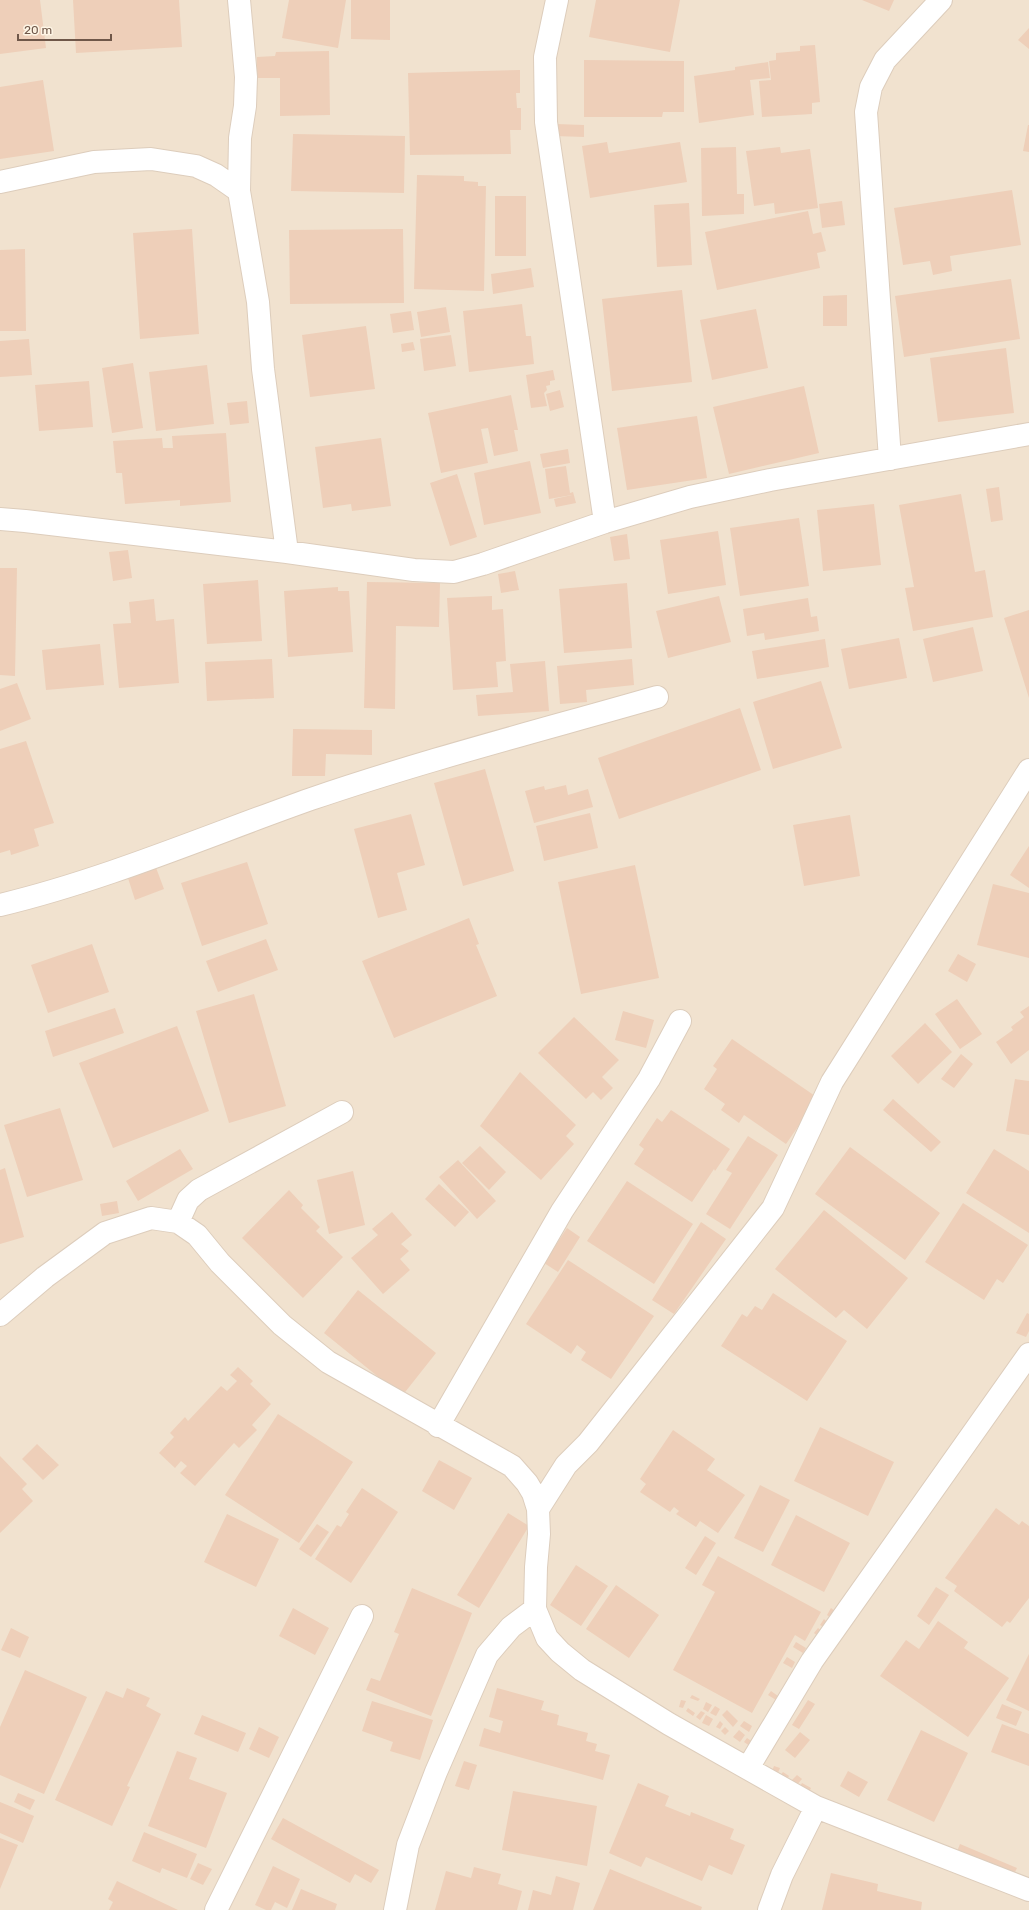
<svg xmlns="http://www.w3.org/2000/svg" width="1029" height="1910" viewBox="0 0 1029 1910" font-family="Rubik,sans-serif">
<rect width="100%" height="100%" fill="#faf0e0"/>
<!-- residential -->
<path fill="#f1e2cf" d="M0,0H1029V1910H0Z"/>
<!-- building -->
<path fill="#eecfb9" d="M0,0H40L46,48L0,54Z
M73,0H179L182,47L76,53Z
M289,0H346L338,48L282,38Z
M351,0H390V40L351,39Z
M596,0H680L670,52L589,37Z
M862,0H894L889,11Z
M1029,28V49L1018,40Z
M815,45L820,102L812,103V114L762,117L759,81L771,80L769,61L776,60V53L800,51V46Z
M329,51L330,115L280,116V78H257V57L275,56L276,52Z
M584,60L684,61V112H663L662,117H584Z
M768,62L770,78L750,80L754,115L699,123L694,76L735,70V67Z
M520,70V93H516L517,108H521V130H510L511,154L410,155L408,73Z
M43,80L54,151L0,159V87Z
M556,124L584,125V137L555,136Z
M1028,125H1029V152L1023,151Z
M293,134L405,136L404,193L291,191Z
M607,142L609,153L680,142L687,182L590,198L582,146Z
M736,147L737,194H744V214L702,216L701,148Z
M780,147L781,153L810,149L818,208L775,214L774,203L754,206L746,151Z
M417,175L464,176V181L478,182V186H486L484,291L414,289Z
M1012,190L1021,245L950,256L952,271L933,275L930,261L903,265L894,208Z
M495,196H526V256H495Z
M842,201L845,225L822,228L819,204Z
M689,203L692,265L657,267L654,205Z
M808,211L813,234L821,232L826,251L817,253L820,268L717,290L705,232Z
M192,229L199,334L140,339L133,233Z
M403,229L404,303L290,304L289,230Z
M25,249L26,331H0V250Z
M531,268L534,287L493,294L491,274Z
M1011,279L1020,339L904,357L895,296Z
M682,290L692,382L612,391L602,299Z
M847,295V326H823V296Z
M522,304L526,336H531L534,364L469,372L463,311Z
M446,307L450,332L421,337L417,312Z
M756,309L768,368L712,380L700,320Z
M411,311L414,330L393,333L390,314Z
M366,326L375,389L310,397L302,335Z
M451,335L456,366L424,371L420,339Z
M29,339L32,375L0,377V341Z
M413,342L415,350L402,352L401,344Z
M1006,348L1014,413L938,422L930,358Z
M133,363L143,428L112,433L102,368Z
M207,365L214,424L156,431L149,372Z
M553,370L555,380L550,381V385L546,386L547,390L544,393L547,406L531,408L526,375Z
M89,381L93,427L39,431L35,385Z
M804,386L819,453L729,474L713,407Z
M560,390L564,407L550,411L546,394Z
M511,395L518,430H514L518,451L494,456L488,428L481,429L488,463L441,473L428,413Z
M247,401L249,423L230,425L227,403Z
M697,416L707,478L627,490L617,428Z
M226,433L231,502L180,506V500L125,504L122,473H116L113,441L162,438L163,448H173L172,436Z
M381,438L391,506L352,511L351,504L323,508L315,447Z
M568,449L570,463L543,468L540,454Z
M530,461L541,513L484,525L474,473Z
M566,466L570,493L573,492L576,503L556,507L554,499L572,495L549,499L545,469Z
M457,474L477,537L450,546L430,483Z
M999,487L1003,520L991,522L986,489Z
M961,494L975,572L985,570L993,617L913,631L905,588L914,587L899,505Z
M874,504L881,565L823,571L817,510Z
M799,518L809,586L740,596L730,528Z
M718,531L726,585L668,594L660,540Z
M627,534L630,559L614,561L610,537Z
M128,550L132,578L113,581L109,552Z
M0,568H17L15,676L0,675Z
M515,571L519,590L501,593L498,574Z
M258,580L262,641L207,644L203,584Z
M367,582L440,583L439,627L396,626L395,709L364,708Z
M627,583L632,648L564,653L559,589Z
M338,587V591H349L353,652L288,657L284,591Z
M492,596V610L503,609L506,661L496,662L498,687L453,690L447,598Z
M719,596L731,642L668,658L656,611Z
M808,598L811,617L817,616L819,631L765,640L764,633L747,636L743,609Z
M154,599L156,621L174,619L179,683L119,688L113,624L131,623L129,602Z
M1029,610V698L1004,618Z
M973,627L983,671L933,682L923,639Z
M899,638L907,678L849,689L841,649Z
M825,639L829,667L757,679L752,651Z
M100,644L104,685L46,690L42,650Z
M272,659L274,698L207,701L205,662Z
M632,659L634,685L586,690L587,702L560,704L557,666Z
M545,661L549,711L478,716L476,695L513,692L510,664Z
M821,681L842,748L773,769L753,702Z
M17,683L31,719L0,731V689Z
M740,708L761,770L619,819L598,758Z
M293,729L372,730V755L326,754L325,776H292Z
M26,741L54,823L34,829L39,846L11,855L10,850L0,853V749Z
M485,769L514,871L463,886L434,783Z
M566,785L568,795L588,789L593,807L534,823L525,791L544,786L545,790Z
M590,813L598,848L544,861L536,826Z
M411,814L425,865L397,873L407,910L378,918L354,829Z
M850,815L860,876L804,886L793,825Z
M1029,846V888L1010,875Z
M247,862L268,924L202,946L181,883Z
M155,865L164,889L135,900L127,875Z
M635,865L659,978L581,994L558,882Z
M993,884L1029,893V958L977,945Z
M469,918L479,944L476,945L497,996L394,1038L362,961Z
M266,939L278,970L218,992L206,961Z
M92,944L109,992L48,1013L31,965Z
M958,954L976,964L967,982L948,971Z
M254,994L286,1106L229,1123L196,1011Z
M957,999L982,1034L960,1049L935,1014Z
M1029,1006V1050L1011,1064L996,1042L1013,1030L1011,1027L1024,1017L1020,1012Z
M115,1008L124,1033L53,1057L45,1031Z
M623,1011L654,1020L646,1048L615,1040Z
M574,1017L619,1060L602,1077L613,1088L601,1100L593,1092L586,1099L538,1053Z
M925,1023L952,1052L918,1084L891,1056Z
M177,1026L209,1111L113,1148L79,1063Z
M732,1039L818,1098L786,1144L744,1115L739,1123L721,1110L725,1104L704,1089L717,1069L713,1066Z
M961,1054L973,1064L954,1088L941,1079Z
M520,1072L576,1125L566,1136L574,1144L541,1180L480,1126Z
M1015,1079L1029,1081V1135L1006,1131Z
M893,1099L941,1142L931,1152L883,1110Z
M60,1108L83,1180L27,1197L4,1125Z
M671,1110L730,1149L715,1171L714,1169L692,1202L634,1164L644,1149L639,1145L657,1118L662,1122Z
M748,1136L778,1155L730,1229L706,1214L732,1173L726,1170Z
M480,1146L506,1172L489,1190L462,1163Z
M850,1147L940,1213L905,1260L815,1194Z
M180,1149L193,1169L138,1201L126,1181Z
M994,1149L1029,1171V1233L966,1193Z
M458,1160L496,1201L477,1219L439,1177Z
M5,1168L24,1237L0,1244V1170Z
M353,1171L365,1225L329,1234L317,1180Z
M627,1181L693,1224L654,1284L587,1241Z
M439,1184L469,1212L455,1227L425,1199Z
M289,1190L303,1205L301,1208L320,1227L316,1231L343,1257L303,1298L242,1238Z
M117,1201L119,1213L102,1216L100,1204Z
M963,1203L1028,1245L1003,1283L997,1279L984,1300L925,1262Z
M824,1210L908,1278L867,1329L844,1310L836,1318L775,1269Z
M392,1212L412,1235L401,1244L409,1251L400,1259L410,1270L383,1294L351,1258L378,1235L372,1229Z
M701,1222L726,1239L674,1314L652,1300Z
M567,1228L580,1237L558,1272L544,1263Z
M568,1260L654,1316L611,1379L581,1360L586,1352L577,1345L571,1354L526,1324Z
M358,1290L436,1353L402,1396L324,1333Z
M773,1293L847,1341L807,1401L721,1346L742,1314L747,1317L755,1306L762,1310Z
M1027,1313L1029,1314V1331L1026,1337L1016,1333Z
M238,1367L253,1381L250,1384L271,1404L252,1425L257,1430L239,1448L234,1443L195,1486L180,1473L187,1466L181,1461L175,1468L159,1453L174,1437L170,1433L185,1417L188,1421L221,1386L227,1391L237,1381L230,1375Z
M278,1414L353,1462L299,1543L225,1495Z
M820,1427L894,1462L868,1516L794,1481Z
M673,1430L715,1459L707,1470L745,1495L718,1533L700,1521L696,1527L676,1514L679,1511L674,1507L670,1512L640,1492L646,1484L640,1479Z
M37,1444L59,1465L43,1480L22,1459Z
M0,1456L27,1484L22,1489L33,1501L0,1533Z
M439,1460L472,1478L454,1510L422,1491Z
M760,1485L790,1500L763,1552L734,1538Z
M362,1488L398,1512L351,1583L315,1559L337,1525L341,1527L349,1514L346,1512Z
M996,1508L1019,1525L1022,1521L1029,1526V1598L1010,1623L1007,1621L1002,1627L954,1591L957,1586L945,1578Z
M508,1513L529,1526L479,1608L457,1595Z
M227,1514L279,1539L256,1587L204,1562Z
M796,1515L850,1543L824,1592L771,1565Z
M317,1524L329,1532L311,1557L299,1549Z
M705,1536L716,1543L696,1575L685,1568Z
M718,1556L821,1612L805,1641L795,1635L752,1713L673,1670L715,1592L702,1585Z
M576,1565L608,1586L581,1626L550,1605Z
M616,1585L659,1615L629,1658L586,1629Z
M936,1587L949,1595L929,1625L917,1616Z
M412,1588L472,1613L431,1716L366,1690L371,1678L380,1681L399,1634L394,1632Z
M293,1608L329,1628L315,1655L279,1636Z
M831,1608L836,1612L832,1619L827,1615Z
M824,1619L828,1623L825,1628L820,1625Z
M938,1621L968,1642L964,1648L1009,1678L968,1737L880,1676L906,1640L919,1649Z
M11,1628L29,1637L20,1658L1,1650Z
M818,1628L823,1632L819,1637L814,1633Z
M796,1642L806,1648L803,1653L793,1647Z
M1029,1654V1711L1006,1700Z
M787,1657L795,1662L792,1668L783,1663Z
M25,1670L87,1697L44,1794L0,1775V1727Z
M127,1688L150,1698L146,1706L161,1714L127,1786L130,1787L112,1826L55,1800L106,1691L123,1698Z
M497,1688L544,1701L541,1710L559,1715L557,1725L588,1733L586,1741L597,1744L595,1751L610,1755L603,1780L479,1746L484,1728L500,1733L503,1721L489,1717Z
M771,1691L778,1696L776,1700L768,1695Z
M692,1695L700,1699L698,1701L690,1698Z
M681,1700L686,1701L683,1708L679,1707Z
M808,1700L815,1704L799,1729L792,1725Z
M372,1701L433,1720L420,1760L390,1751L393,1742L362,1731Z
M706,1702L712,1705L708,1712L703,1709Z
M1002,1704L1022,1712L1016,1726L996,1718Z
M715,1706L720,1709L716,1716L710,1713Z
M688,1708L695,1713L693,1716L686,1711Z
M727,1710L738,1721L733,1727L722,1715Z
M701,1711L705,1713L700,1720L696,1717Z
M202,1715L246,1733L238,1752L194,1734Z
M706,1715L713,1719L709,1726L702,1723Z
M720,1721L723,1724L720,1729L716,1727Z
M744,1721L752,1726L749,1732L740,1726Z
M1002,1724L1029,1734V1766L991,1752Z
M259,1727L279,1737L269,1758L249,1749Z
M725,1727L729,1731L725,1735L721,1731Z
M739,1730L745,1735L740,1742L733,1737Z
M921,1730L968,1753L934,1822L887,1800Z
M800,1732L810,1740L795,1758L785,1750Z
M747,1738L756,1744L753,1748L744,1742Z
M177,1751L197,1758L189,1779L227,1793L206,1848L148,1826Z
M464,1761L477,1765L469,1790L455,1786Z
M774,1766L780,1768L777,1775L771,1773Z
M848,1771L868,1782L859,1797L840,1786Z
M783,1772L789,1776L786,1781L779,1777Z
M797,1775L802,1779L795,1787L790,1782Z
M638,1783L669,1796L665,1806L690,1816L691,1812L734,1829L730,1839L745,1845L732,1875L709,1865L702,1881L646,1857L641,1867L609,1853Z
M802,1783L811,1788L808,1794L799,1788Z
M513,1791L597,1806L587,1866L502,1850Z
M18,1793L35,1800L30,1810L14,1802Z
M0,1802L34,1816L23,1843L0,1833Z
M283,1818L379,1870L371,1883L355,1874L350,1883L271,1839Z
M144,1832L197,1854L187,1878L162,1868L160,1873L132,1861Z
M0,1838L18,1845L0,1889Z
M960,1844L1017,1868L1012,1878L956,1854Z
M198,1863L212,1869L203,1885L190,1879Z
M273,1866L300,1879L287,1908L275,1902L271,1910H266L255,1905Z
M474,1867L501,1874L498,1884L522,1891L517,1910H435L446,1871L471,1878Z
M610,1869L702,1907L701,1910H593Z
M831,1873L878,1884L877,1891L922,1902L921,1910H822Z
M556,1876L580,1883L573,1910H528L533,1890L551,1895Z
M117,1881L178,1910H109L113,1902L108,1899Z
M301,1889L337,1904L335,1910H292Z"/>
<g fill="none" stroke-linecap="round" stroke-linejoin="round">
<!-- minor casing -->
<g stroke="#ddcdbc" stroke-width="24">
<path id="minor" d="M239,0L246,77L245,106L240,138L239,191L258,302L263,369L287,552
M557,0L545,57L546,122L605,522
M0,182L94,162L151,159L196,166L216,175L239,191
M890,459L866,112L871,87L885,60L941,0
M0,519L25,521L287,552L414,570L454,572L483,564L605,522L690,497L770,480L1029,434
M0,905C105,880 209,835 311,799C425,760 542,730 657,697
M178,1222L188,1200L199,1190L342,1112
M0,1315L45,1277L105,1233L151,1218L178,1222L197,1235L220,1263L282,1325L328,1362L512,1466L527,1483L533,1493L538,1509L539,1534L536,1567L535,1609L547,1638L560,1652L582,1670L669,1724L816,1807L1029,1890
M438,1426L562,1211L649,1079L680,1021
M538,1509L566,1465L588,1443L773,1208L832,1082L1029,770
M748,1768L812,1661L1029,1354
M216,1910L362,1616
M395,1910L408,1845L436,1772L487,1655L511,1627L535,1609
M769,1910L782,1875L816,1807"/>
</g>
<!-- minor -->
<use href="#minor" stroke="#fff" stroke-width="22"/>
</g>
<!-- scale -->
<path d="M18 34v6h93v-6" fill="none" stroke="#6f5749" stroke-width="2"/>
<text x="24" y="34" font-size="12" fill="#6f5749" stroke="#fef5e5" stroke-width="3" paint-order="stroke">20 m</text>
</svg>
